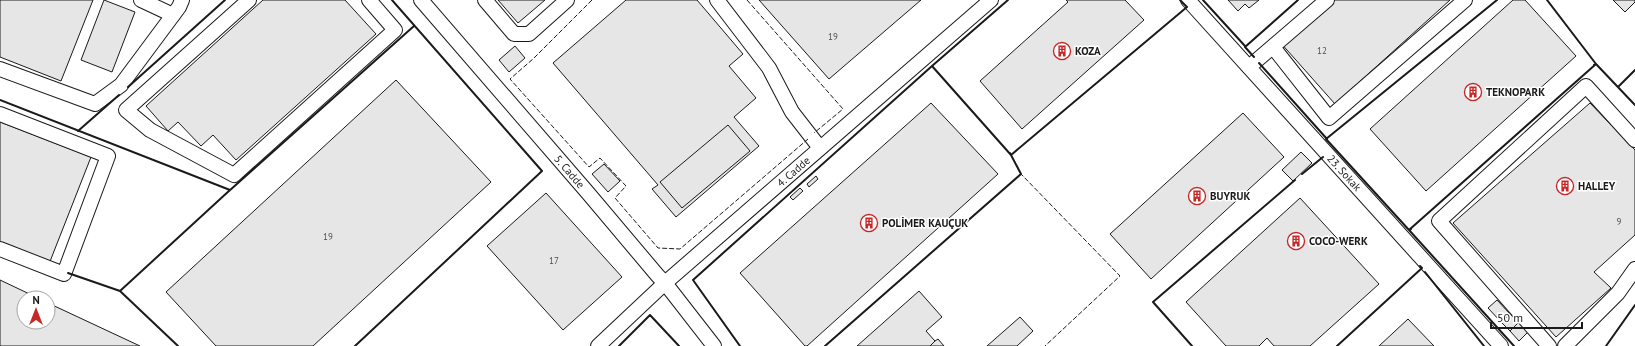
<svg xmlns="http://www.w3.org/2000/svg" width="1635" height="346" viewBox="0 0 1635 346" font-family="'PT Sans',sans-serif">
<rect width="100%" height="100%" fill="#fff"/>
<!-- building -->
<path fill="#e6e6e6" stroke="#1a1a1a" d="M0,0H93L61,81L0,57Z
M104,0L135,12L112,72L81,60Z
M263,0H345L376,34L236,160L213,135L201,146L178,122L168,131L146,106Z
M498,0H545L518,23Z
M626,0H697L743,54L729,66L756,98L734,117L759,146L676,217L652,189L658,185L553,63Z
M759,0H921L829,79Z
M1066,0H1125L1144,20L1022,129L980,81L1068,2Z
M1228,0H1259L1249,8L1245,4L1238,11Z
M1326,0H1450L1335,104L1279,41Z
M1513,0H1525L1576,56L1426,191L1370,129Z
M1613,0H1635V2L1625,12Z
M515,46L525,58L509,72L499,60Z
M396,80L491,182L313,346H216L166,292Z
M931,103L998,174L807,346H805L740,273Z
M1590,103L1635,150V235L1594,272L1611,288L1556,337L1453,223Z
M1243,113L1284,157L1151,279L1110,234Z
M0,122L91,157L49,264L0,245Z
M728,125L750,151L682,208L660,182Z
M1301,152L1312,163L1293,181L1282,170Z
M604,164L620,181L608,192L592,174Z
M816,176L818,179L809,187L807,184Z
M800,188L803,191L793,200L790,197Z
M546,193L622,277L563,330L487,246Z
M1300,198L1379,284L1310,346H1274L1267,338L1259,346H1226L1186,302Z
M0,280L38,298H24V322H48V303L140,346H0Z
M919,291L942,317L926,331L935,341L930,346H857Z
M1497,300L1510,314L1501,322L1488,308Z
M1510,314L1519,322L1510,331L1501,322Z
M1020,317L1033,331L1017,346H987Z
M1408,319L1434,346H1379Z
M1519,322L1528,332L1519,341L1510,331Z
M938,339L944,346H930L935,341Z"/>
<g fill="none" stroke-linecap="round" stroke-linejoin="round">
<!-- minor casing -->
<g stroke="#1a1a1a" stroke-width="16">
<g id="minor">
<path d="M141,0L173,15"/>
<path d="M249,0L126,110L150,130L234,175L395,30L369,0"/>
<path id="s1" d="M421,0L588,193L658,276L665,283L714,346"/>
<path d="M485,0L514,34H529L567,0"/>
<path d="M717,0L769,68L792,112L820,148"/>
<path id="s2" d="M1188,0L1501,346"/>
<path d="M1273,47L1329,118L1465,0"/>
<path d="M1249,67L1327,0"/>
<path d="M0,69L95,104L121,85L179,7L182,0"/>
<path d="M0,114L108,156L64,274L0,249"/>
<path id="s3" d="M598,346L665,283L991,0"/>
<path d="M1549,346L1439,221L1586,86L1635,140"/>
<path d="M1565,346L1618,293L1635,269"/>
</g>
</g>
<!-- minor -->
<use href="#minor" stroke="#fff" stroke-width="14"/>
<!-- fence -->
<path stroke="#1a1a1a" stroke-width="1" stroke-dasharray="5 2" stroke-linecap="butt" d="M592,0L533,59L510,79L589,167L600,158L626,186L615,198L658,248L680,249L808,139
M747,0L843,109L814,133
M825,346L1021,174L1120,276L1045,346"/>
<!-- wall -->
<path stroke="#1a1a1a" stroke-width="2" d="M1203,0L1245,46
M1497,0L1326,139L1409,230L1596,64L1547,0
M1254,57L1245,47L1298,0
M1259,63L1327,139
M1594,65L1596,64L1635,105
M933,67L932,66L1008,0
M128,87L225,0
M1618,87L1635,70
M0,100L230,190L120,291L68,273
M78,131L119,95
M1010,153L1011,155L1187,7L1180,0
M1302,174L1323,157
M229,191L414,26
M1411,229L1409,230L1514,346
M1425,272L1484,346
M120,291L178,346
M355,346L542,171L392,0
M619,346L650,315L679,346
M740,346L693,280L932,66L1011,155L1021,174L825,346
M1192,346L1153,302L1295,180
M1337,346L1422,268L1420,266
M1606,346L1635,305"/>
</g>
<!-- icons -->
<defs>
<g id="building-ring" transform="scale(0.9)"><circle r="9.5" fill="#fff" stroke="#c62828" stroke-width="1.5"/><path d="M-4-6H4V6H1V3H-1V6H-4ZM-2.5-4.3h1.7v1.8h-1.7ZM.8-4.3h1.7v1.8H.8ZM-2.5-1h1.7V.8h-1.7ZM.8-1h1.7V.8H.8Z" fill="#c62828"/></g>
</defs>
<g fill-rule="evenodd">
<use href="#building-ring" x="1062" y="51"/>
<use href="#building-ring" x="1473" y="92"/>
<use href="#building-ring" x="1565" y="186"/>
<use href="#building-ring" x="1197" y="196"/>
<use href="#building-ring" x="869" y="223"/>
<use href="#building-ring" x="1296" y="241"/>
</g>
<g text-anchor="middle" stroke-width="3" stroke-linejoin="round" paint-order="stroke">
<!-- number labels -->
<g font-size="9" fill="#4d4d4d">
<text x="833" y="40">19</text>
<text x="1322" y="54">12</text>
<text x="1619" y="225">9</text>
<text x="328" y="240">19</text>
<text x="554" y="264">17</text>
</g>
<!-- poi labels -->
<g font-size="11" font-weight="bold" fill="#1a1a1a" stroke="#fff" text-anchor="start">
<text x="1075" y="55">KOZA</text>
<text x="1486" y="96">TEKNOPARK</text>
<text x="1578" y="190">HALLEY</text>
<text x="1210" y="200">BUYRUK</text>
<text x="882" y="227">POLİMER KAUÇUK</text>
<text x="1309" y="245">COCO-WERK</text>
</g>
<!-- street labels -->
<g font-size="11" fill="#1a1a1a" stroke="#fff">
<text dy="4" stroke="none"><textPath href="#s1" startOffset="227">5. Cadde</textPath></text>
<text dy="4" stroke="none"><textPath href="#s3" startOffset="262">4. Cadde</textPath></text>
<text dy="4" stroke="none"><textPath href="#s2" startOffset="233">23. Sokak</textPath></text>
</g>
</g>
<!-- north arrow -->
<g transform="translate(36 310)"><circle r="19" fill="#ffffff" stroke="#a3a3a3"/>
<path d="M0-3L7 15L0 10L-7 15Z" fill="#c62828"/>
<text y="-6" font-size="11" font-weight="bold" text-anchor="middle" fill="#1a1a1a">N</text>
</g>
<!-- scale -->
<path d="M1491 322v6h91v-6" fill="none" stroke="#1a1a1a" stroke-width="2"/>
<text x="1497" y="322" font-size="12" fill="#1a1a1a" stroke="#ffffff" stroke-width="3" paint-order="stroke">50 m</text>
</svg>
